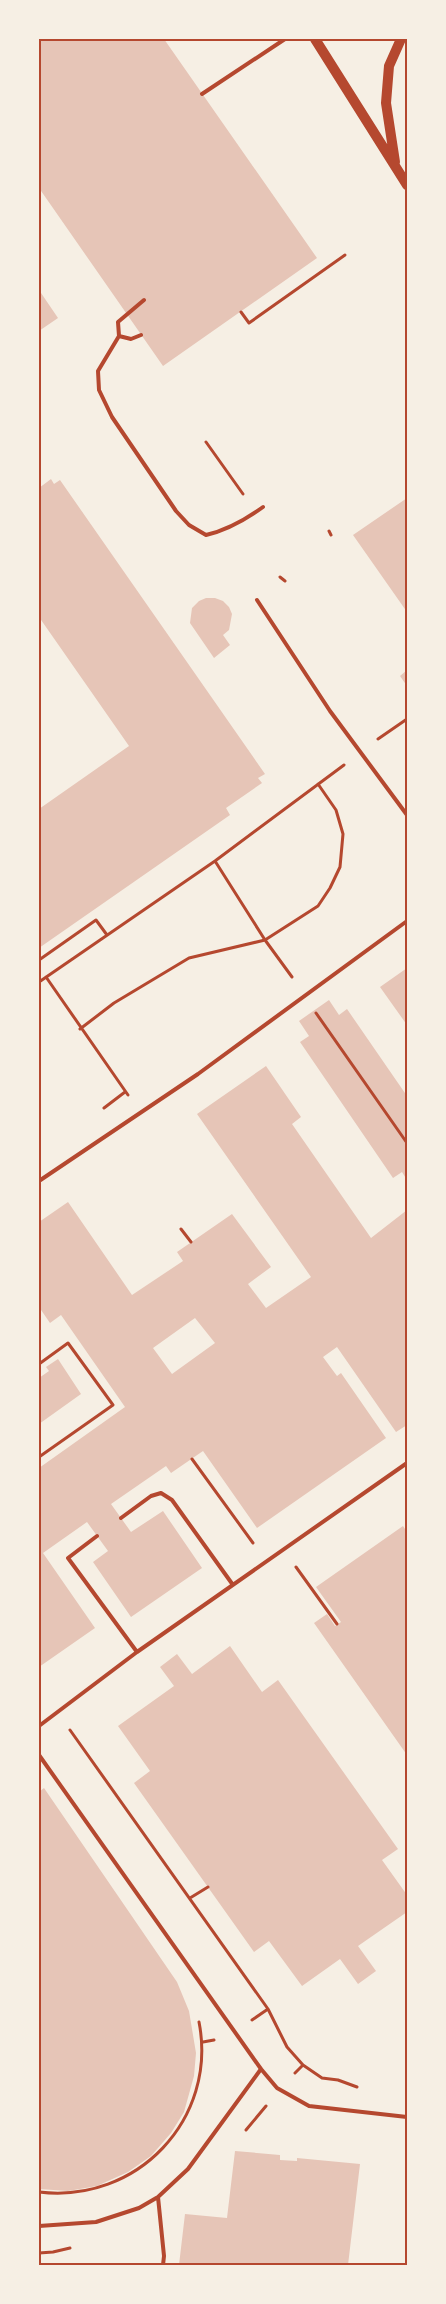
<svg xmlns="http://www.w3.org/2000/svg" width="446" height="2304" viewBox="0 0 446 2304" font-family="Helvetica,sans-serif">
<rect width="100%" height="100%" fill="#f6efe4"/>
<!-- building -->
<path fill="#e6c5b7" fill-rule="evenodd" d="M39,39H164L317,258L163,366L39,188Z
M39,290L58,318L39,331Z
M51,479L54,484L60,480L265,774L258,778L262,783L226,808L230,815L39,948V809L129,746L39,617V488Z
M407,498V612L353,535Z
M206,598H215L223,601L229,607L232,614L229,630L223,635L230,645L214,658L190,623L192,608L199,601Z
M407,670V686L400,676Z
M407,968V1025L380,987Z
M329,1000L339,1015L347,1009L407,1096V1180L402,1172L393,1178L300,1042L309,1036L299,1021Z
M266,1066L301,1117L292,1124L371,1238L407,1210V1425L396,1432L337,1347L323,1357L337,1376L341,1373L386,1438L257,1528L203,1451L171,1473L166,1466L111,1504L131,1532L163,1511L202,1568L131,1617L93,1562L108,1551L87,1522L43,1553L95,1628L39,1667V1468L125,1407L61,1315L50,1323L39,1307V1222L68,1202L132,1295L183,1261L177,1252L232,1214L271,1267L248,1284L266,1308L311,1277L197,1114ZM195,1318L215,1343L172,1374L153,1348Z
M58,1359L81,1394L39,1424V1378L49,1371L46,1367Z
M403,1526L407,1532V1755L314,1623L327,1614L335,1626L341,1622L316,1587Z
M230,1646L262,1692L278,1680L398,1849L382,1860L407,1895V1912L358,1946L376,1971L358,1984L340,1959L302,1986L269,1941L254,1952L134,1783L150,1771L118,1726L174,1686L160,1667L177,1654L192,1674Z
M44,1788L177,1982L189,2011L196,2053L194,2076L184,2112L171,2133L151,2156L128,2172L97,2186L68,2191L39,2189V1792Z
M235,2151L280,2155V2160L297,2161V2158L360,2164L348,2265H179L185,2214L227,2218Z"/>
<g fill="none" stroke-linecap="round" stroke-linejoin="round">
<!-- path -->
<path stroke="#b5482f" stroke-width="3" d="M241,312L249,323L345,255
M206,442L243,494
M329,531L331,535
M280,577L285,581
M378,739L407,719
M215,861L265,940L292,977
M39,960L96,920L107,935
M46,977L128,1095
M39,982L215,861L344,765
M316,1013L407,1143
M80,1029L114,1003L189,958L265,940L318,906L330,888L340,867L343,834L336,810L318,784
M104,1108L125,1092
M181,1229L191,1242
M39,1364L68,1343L113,1405L39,1457
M192,1459L253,1543
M296,1567L337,1624
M70,1730L268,2009L287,2047L303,2065L322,2078L338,2080L357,2087
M190,1898L208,1887
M252,2020L268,2009
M203,2042L214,2040
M295,2073L303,2065
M246,2130L266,2106
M39,2192C137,2204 218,2119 199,2022
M39,2253L53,2252L70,2248"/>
<!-- service -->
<path stroke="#b5482f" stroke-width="4" d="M202,94L285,39
M141,335L131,339L119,336L98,371L99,390L112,417L176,511L189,525L206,535C228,530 245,520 263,507
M119,336L118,322L144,300
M257,600L330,711L407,815
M39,1181L198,1074L407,921
M121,1518L151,1496L161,1493L172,1500L233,1585
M97,1536L68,1558L137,1652
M39,1726L137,1652L407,1463
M39,1755L261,2069
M158,2197L164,2256L163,2265
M39,2226L96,2222L139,2208L158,2197L188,2169L261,2069L277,2088L309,2106L407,2117"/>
<!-- secondary -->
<path stroke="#b5482f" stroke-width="10" d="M315,39L407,185
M395,162L386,103L389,66L401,39"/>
</g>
<!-- border -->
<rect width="446" height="2304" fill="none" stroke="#f6efe4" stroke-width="80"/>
<rect x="40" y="40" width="366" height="2224" fill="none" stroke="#b5482f" stroke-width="2"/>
</svg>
